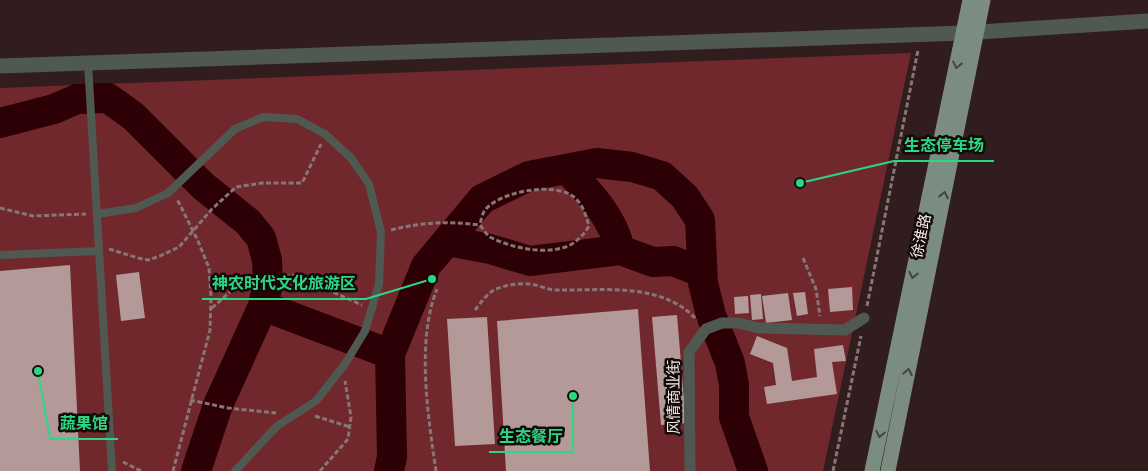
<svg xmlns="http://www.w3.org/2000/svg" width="1148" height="471" viewBox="0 0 1148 471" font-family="'Work Sans','Noto Sans SC',sans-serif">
<rect width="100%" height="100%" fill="#311d1d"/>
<!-- green -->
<path fill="#70282d" d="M911,53L823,471H0V88Z"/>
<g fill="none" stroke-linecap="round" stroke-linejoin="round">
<!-- river -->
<path stroke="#2c0004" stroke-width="30" d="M0,123L54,109L77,99L108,98L133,116L203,186L248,222L261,238L267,260L268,283L263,306L218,405L196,471
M567,169C589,193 614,218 620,250
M448,241L490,249L530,261L620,250L653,262L673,261L701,272
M263,306L390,354L392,457L389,471
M390,354L426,266L482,199L529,176L597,163L632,167L662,176L685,197L700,220L703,283L711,315L730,363L734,385V417L753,471"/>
</g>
<!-- building -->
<path fill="#b49999" d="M70,265L80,471H0V271Z
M139,272L145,318L121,321L116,275Z
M852,287L853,310L830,312L828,289Z
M805,292L808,314L797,316L793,293Z
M788,293L792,320L766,323L762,296Z
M761,294L763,319L752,320L750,295Z
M748,296L749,313L735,314L734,297Z
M638,309L650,471H506L497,321Z
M677,315L686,423L661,425L652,317Z
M487,317L495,444L455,446L447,319Z
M757,336L787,348L792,381L817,377L814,349L843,345L846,361L832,362L837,394L767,404L764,387L776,385L773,363L750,354Z"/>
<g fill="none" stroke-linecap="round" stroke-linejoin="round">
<!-- path -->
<path stroke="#887676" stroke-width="3" stroke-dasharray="5 2.5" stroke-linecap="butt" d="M0,208L33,216L86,214
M391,230C424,222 446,221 480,225C483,229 486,234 490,237C511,248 548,256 570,245C579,240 584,234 589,226C586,216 583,205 575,198C557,181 500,191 485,210C482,214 481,220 480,225
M109,249L138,258L148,260L160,256L179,247L212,209L236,187L262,183H302L321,144
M803,258L816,289L820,316
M867,306L918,50
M212,308L239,284L294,275L362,305
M475,310C480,304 488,292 496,289C506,285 519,283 530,284C539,285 547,290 556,290C603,291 661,281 697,320
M190,400L228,408L276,413
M315,416L350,427
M123,462L141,471
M173,471L210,330L211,297L209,268L198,241L177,199
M320,471L348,439L351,417L345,381
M436,471C428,416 416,341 437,289
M833,471L861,336"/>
<!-- service -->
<path stroke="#505852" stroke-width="8" d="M88,63L112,471
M97,214L136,208L168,193L235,129L263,117L297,119L325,134L351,158L369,184L381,232L379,284L365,331L345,364L316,401L277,426L235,471
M0,255L99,251"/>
<!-- pedestrian -->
<path stroke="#505852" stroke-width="11" d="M690,471L689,352L706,329L722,323H738L759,328L845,330L864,318"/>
<!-- tertiary -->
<path stroke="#505852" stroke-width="15" d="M0,66L963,33L1148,21"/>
<!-- primary -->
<path stroke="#7b8d81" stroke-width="15" d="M872,471L970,0
M888,471L983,0"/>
</g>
<!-- one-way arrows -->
<defs><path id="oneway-chevron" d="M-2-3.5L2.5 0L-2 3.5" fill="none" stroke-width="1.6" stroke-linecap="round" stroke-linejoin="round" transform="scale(1.25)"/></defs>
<g stroke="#424540">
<use href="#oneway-chevron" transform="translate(957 65) rotate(102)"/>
<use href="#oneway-chevron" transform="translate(944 195) rotate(-79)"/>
<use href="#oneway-chevron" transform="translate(913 275) rotate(102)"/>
<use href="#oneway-chevron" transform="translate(908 372) rotate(-79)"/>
<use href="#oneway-chevron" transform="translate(880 434) rotate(102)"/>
</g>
<g text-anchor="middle" stroke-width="5" stroke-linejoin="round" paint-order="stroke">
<!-- street labels -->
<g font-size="15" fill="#f7e8e8" stroke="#130a0a">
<text transform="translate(921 236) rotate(-78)" y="5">徐淮路</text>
<text transform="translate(674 397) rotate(-90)" y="5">风情商业街</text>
</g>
</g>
<!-- callouts -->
<path fill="none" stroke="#2ad884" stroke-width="2" d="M800 183L894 161H994M432 279L366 299H202M38 371L50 439H118M573 396L573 452H489"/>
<g fill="#2ad884" stroke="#130a0a" stroke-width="2">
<circle cx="800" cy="183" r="5"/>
<circle cx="432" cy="279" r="5"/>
<circle cx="38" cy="371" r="5"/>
<circle cx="573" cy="396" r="5"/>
</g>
<g font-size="16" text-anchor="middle" font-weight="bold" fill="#2ad884" stroke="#130a0a" stroke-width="5" stroke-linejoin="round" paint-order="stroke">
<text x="944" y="151">生态停车场</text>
<text x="284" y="289">神农时代文化旅游区</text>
<text x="84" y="429">蔬果馆</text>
<text x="531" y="442">生态餐厅</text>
</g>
</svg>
